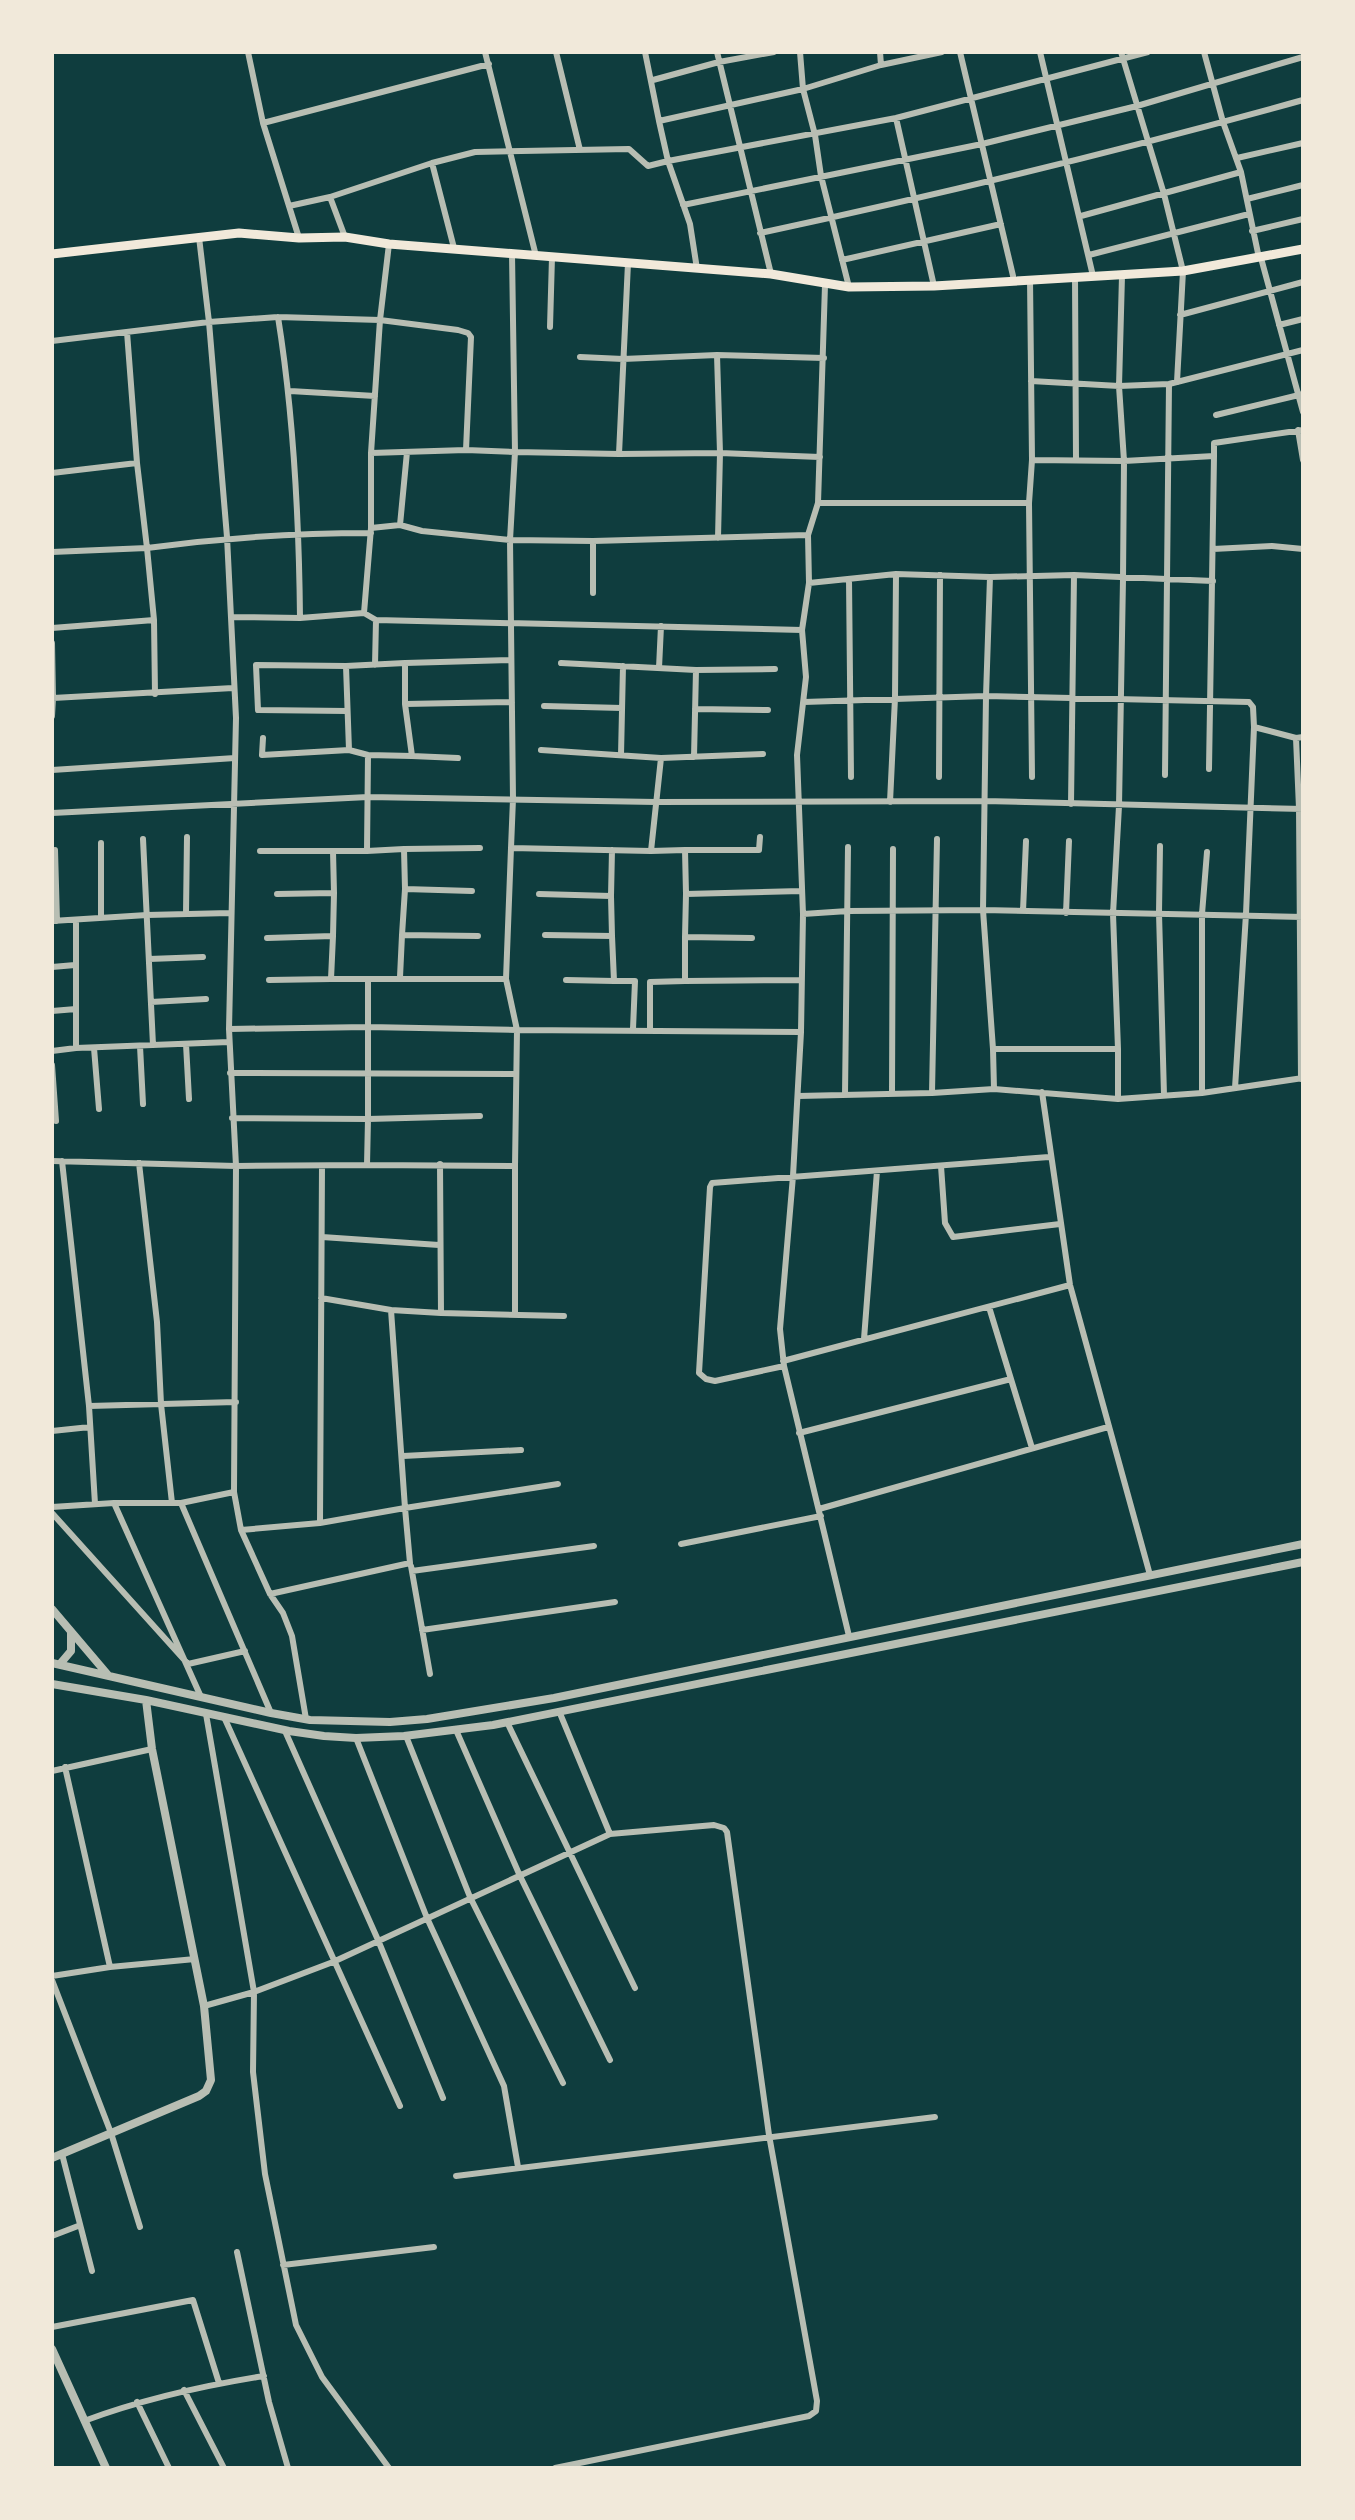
<svg xmlns="http://www.w3.org/2000/svg" width="1355" height="2520" viewBox="0 0 1355 2520" font-family="Roboto,sans-serif">
<rect width="100%" height="100%" fill="#0f3d3e"/>
<g fill="none" stroke-linecap="round" stroke-linejoin="round">
<!-- minor -->
<path stroke="#b8beb3" stroke-width="6" d="M248,52L263,123L299,238
M485,52L536,256
M556,52L580,150
M645,52L659,121
M717,52L771,274
M880,52L881,65
M960,52L1014,280
M1040,52L1093,276
M1121,52L1164,194L1183,271L1177,382
M1204,52L1223,122L1241,172L1259,258
M653,80L719,62L774,52
M896,118L934,286
M263,123L489,64
M1237,158L1303,143
M432,163L454,248
M330,197L345,237
M1247,199L1303,185
M683,205L982,144L1137,106L1303,57
M289,206L330,197L432,163L475,152L629,149L648,166L668,161L659,121L803,89L800,52
M1081,216L1241,172
M1252,231L1303,219
M760,233C942,194 1123,150 1303,100
M199,237L209,322L278,317L380,320L371,453V528
M389,244L380,320L458,330L468,333L471,337L466,450
M512,254L515,452L619,454L628,263
M1089,255L1249,214
M1261,258L1303,412
M842,260L1001,224
M697,269L690,224L668,161L896,118L1148,52
M1075,277L1076,460
M1030,279L1032,460
M825,285L818,503L808,535L809,583L802,630L806,677L797,755L803,914L801,1032L793,1176L780,1329L784,1366L849,1636
M849,287L821,176L815,135L803,89L881,65L942,52
M1180,315L1303,282
M278,317C294,417 299,517 300,618
M1279,325L1303,319
M550,327L552,257
M52,341L209,322L227,537L236,718L229,1029L368,1027V979
M717,355L720,453L820,457
M580,357L623,359L717,355L824,358
M1031,381L1119,386L1169,384L1303,350
M290,391L375,396
M1216,415L1303,394
M1298,430L1303,460
M619,454L720,453L718,538
M137,463L147,548C222,538 295,533 371,533
M52,473L137,463L127,332
M818,503H1029L1032,460L1124,461L1214,456V443L1303,430
M1029,503L1032,777
M400,525L407,452
M1213,549L1272,546L1303,549
M52,552L147,548L154,620
M990,577L986,696L983,910L993,1049H1118L1113,914L1119,806L1123,579L1124,461L1119,386L1122,276
M849,579L851,777
M809,583L896,574L990,577L1074,575L1213,581
M593,593V541
M364,613L371,528L400,525L422,531L510,540L515,452L466,450L371,453
M232,617L300,618L364,613L376,620
M52,628L154,620L155,694
M52,643L53,698L233,688
M405,663V704L412,756L368,755L349,750L346,666Z
M405,663L511,660
M561,663L696,670L775,669
M375,665L376,620L802,630
M346,666L256,665L258,710L347,711
M659,668L661,626
M804,702L986,696L1249,702L1253,707L1254,727
M405,704L512,702
M544,706L622,708
M695,709L768,710
M52,716L53,698
M263,738L262,755L349,750
M1296,738L1299,808L1301,1079
M541,750L661,758L763,754
M368,755L367,851L404,849
M621,755L623,666
M412,756L458,758
M694,757L696,670
M661,758L651,851L685,850
M1209,769L1214,456
M52,770L235,758
M1165,775L1169,384
M939,777L940,575
M890,802L895,698L896,574
M1071,804L1074,575
M52,813L368,797L656,802L984,801L1303,809
M143,839L153,1045
M101,843V918
M1160,846L1159,913L1164,1095
M55,850L57,921
M260,851H367
M651,851L511,848L513,799L510,540L593,541L808,535
M405,889L404,849L480,848
M277,894L334,893L333,851
M539,894L611,896L612,850
M686,894L685,850H759L760,837
M1023,911L1026,841
M186,913L187,837
M1066,913L1069,841
M803,914L848,911L983,910L1303,917
M52,921L147,915L230,913
M402,935L405,889L472,891
M545,935L612,936L611,896
M685,937L686,894L801,891
M267,938L333,936L334,893
M752,938L685,937V981L801,980
M149,959L203,957
M52,967L75,965
M400,977L402,935L478,936
M331,979H506
M269,980L331,979L333,936
M566,980L614,981L612,936
M614,981H635L633,1029
M151,1002L206,999
M52,1011L76,1009
M229,1029L236,1166L234,1492
M650,1030V982L685,981
M186,1044L189,1099
M140,1046L143,1104
M76,1048V920
M94,1048L99,1109
M993,1049L994,1089
M52,1051L76,1048L229,1042
M52,1065L56,1121
M230,1073L514,1074
M1235,1088L1246,914L1254,727L1296,738L1303,737
M1042,1092L1070,1285L1150,1575
M892,1093L893,849
M932,1093L937,839
M1202,1093V914L1207,852
M845,1095L848,847
M798,1096L932,1093L994,1089L1118,1099L1202,1093L1303,1078
M1118,1099V1049
M480,1116L368,1119L367,1165L515,1166L517,1030L801,1032
M232,1118L368,1119V1027L517,1030L506,979L511,848
M52,1161L236,1166L367,1165
M62,1161L89,1406L95,1504
M139,1163L157,1322L161,1404L172,1503
M515,1166V1315
M941,1166L945,1223L953,1237L1060,1224
M322,1237L439,1245
M989,1307L1032,1448
M391,1310L441,1313L440,1164
M441,1313L564,1316
M864,1339L877,1171
M783,1361L1070,1285
M784,1366L715,1381L706,1379L699,1373L710,1187L712,1183L1049,1157
M89,1406L236,1402
M52,1431L90,1427
M799,1433L1011,1379
M403,1456L521,1450
M114,1503L201,1697
M181,1503L271,1713
M52,1507L114,1503H181L234,1492L241,1530L270,1594L283,1613L292,1636L306,1719
M819,1509L1108,1427
M52,1513L188,1664L245,1651
M320,1523L322,1166
M241,1530L320,1523L405,1508L391,1310L321,1298
M681,1544L821,1516
M411,1566L430,1674
M412,1571L594,1546
M270,1594L410,1563L405,1508L558,1484
M422,1630L615,1602
M559,1711L610,1834
M206,1714L254,1992L253,2072L265,2174L296,2325L322,2377L389,2468
M224,1717L400,2106
M507,1722L635,1988
M456,1730L520,1876L610,2060
M285,1731L378,1940L443,2098
M406,1736L470,1897L563,2083
M356,1738L427,1918L504,2086L518,2167
M65,1767L110,1967
M52,1771L152,1749
M52,1976L110,1967L195,1959
M52,1980L111,2133L140,2227
M204,2006L254,1992L333,1962L610,1834L714,1825L724,1828L727,1832L769,2135L817,2401L816,2411L809,2416L555,2468
M62,2154L92,2271
M456,2176L935,2117
M52,2236L78,2226
M237,2252L269,2402L288,2468
M283,2265L434,2247
M52,2327L193,2300L219,2383
M184,2390L224,2468
M137,2402L169,2468
M84,2421C143,2399 201,2386 264,2376"/>
<!-- tertiary -->
<path stroke="#b8beb3" stroke-width="8" d="M52,1609L108,1675
M52,1663L271,1713L310,1720L390,1722L427,1719L554,1698L1303,1544
M60,1664L71,1651V1633
M52,1684L146,1700L289,1731L324,1736L356,1738L404,1736L493,1725L1303,1562
M52,2158L199,2096L206,2091L211,2080L204,2006L152,1749L146,1700
M52,2349L106,2468"/>
<!-- secondary -->
<path stroke="#f1e9da" stroke-width="9" d="M52,254L239,233L299,238L345,237L389,244L771,274L849,287L934,286L1183,271L1303,249"/>
</g>
<!-- border -->
<rect width="1355" height="2520" fill="none" stroke="#f1e9da" stroke-width="108"/>
</svg>
